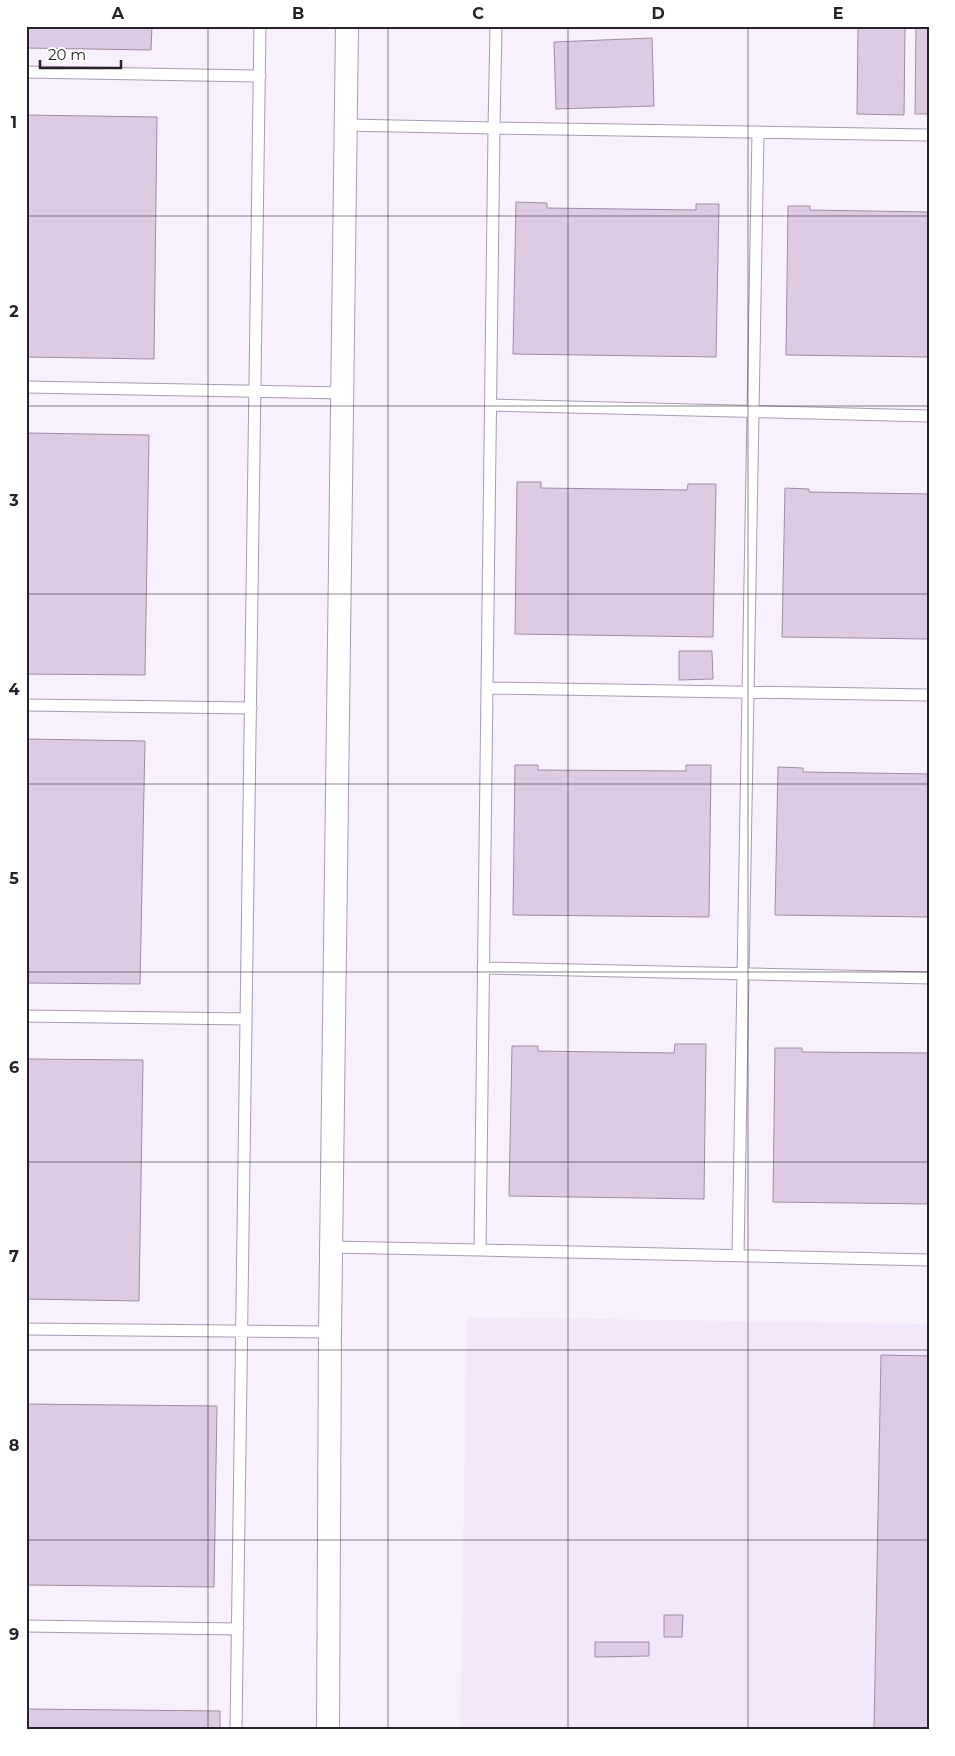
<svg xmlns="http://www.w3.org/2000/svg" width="955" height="1756" viewBox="0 0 955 1756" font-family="Montserrat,sans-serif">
<rect width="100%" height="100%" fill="#f8f1fd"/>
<!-- built -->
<path fill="#f3e7fc" d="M467,1317L929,1324V1730H460Z"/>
<!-- building -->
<path fill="#dfcae4" stroke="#9f8ca4" d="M26,26H152L151,50L26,48Z
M553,26H621V27L553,28Z
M858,26H905L904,115L857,114Z
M916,26H929V114H915Z
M652,38L654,106L556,109L554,42Z
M26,115L157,117L154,359L26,357Z
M516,202L547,203V208L696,210V204H719L716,357L513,354Z
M788,206H810V210L929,212V357L786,355Z
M26,433L149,435L145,675L26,674Z
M517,482H541V488L687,490L688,484H716L713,637L515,634Z
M785,488L809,489V492L929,494V639L782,637Z
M679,651H712L713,679L679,680Z
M26,739L145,741L140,984L26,983Z
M515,765H538V770L686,771V765H711L709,917L513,915Z
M778,767L803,768V772L929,774V917L775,915Z
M675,1044H706L704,1199L509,1196L512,1046H538V1051L674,1053Z
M775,1048H802V1052L929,1053V1204L773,1202Z
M26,1059L143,1060L139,1301L26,1299Z
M881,1355L929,1356V1730H874Z
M26,1404L217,1406L214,1587L26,1585Z
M664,1615H683L682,1637H664Z
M595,1642H649V1656L595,1657Z
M26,1709L220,1711V1730H26Z"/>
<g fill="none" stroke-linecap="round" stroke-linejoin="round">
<!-- lane casing -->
<g stroke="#a99ab4" stroke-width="13">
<path id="lane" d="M26,72L260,76
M346,125L494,128L496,26
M929,135L494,128L480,1250L929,1260
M26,387L342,393
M491,405L929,416
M487,688L929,695
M26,705L251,708
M483,968L929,978
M26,1016L246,1019
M331,1247L480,1250
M738,1256L758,132
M26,1329L330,1332
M26,1626L238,1629
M236,1730L260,26"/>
</g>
<!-- street casing -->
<g stroke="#a99ab4" stroke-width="24">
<path id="street" d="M328,1730L330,1332L347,26"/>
</g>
<!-- lane -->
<use href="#lane" stroke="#fff" stroke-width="11"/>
<!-- street -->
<use href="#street" stroke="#fff" stroke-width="22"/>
</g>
<!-- grid -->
<path fill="none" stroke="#26202a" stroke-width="1" stroke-opacity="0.55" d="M208,26V1730M388,26V1730M568,26V1730M748,26V1730M26,216H929M26,406H929M26,594H929M26,784H929M26,972H929M26,1162H929M26,1350H929M26,1540H929"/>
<!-- border -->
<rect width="955" height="1756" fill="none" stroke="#ffffff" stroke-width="55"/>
<!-- scale -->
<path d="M40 60v8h81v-8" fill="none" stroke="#26202a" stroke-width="2.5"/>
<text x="48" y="60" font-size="15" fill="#26202a" stroke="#ffffff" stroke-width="4" paint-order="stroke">20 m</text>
<rect x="28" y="28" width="900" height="1700" fill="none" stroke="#26202a" stroke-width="2"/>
<g font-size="16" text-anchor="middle" font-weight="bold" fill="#26202a">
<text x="118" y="19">A</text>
<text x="298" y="19">B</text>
<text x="478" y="19">C</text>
<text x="658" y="19">D</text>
<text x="838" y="19">E</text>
<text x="14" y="128">1</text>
<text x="14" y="317">2</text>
<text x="14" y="506">3</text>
<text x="14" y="695">4</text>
<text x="14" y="884">5</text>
<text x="14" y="1073">6</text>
<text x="14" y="1262">7</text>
<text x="14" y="1451">8</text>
<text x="14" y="1640">9</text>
</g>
</svg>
